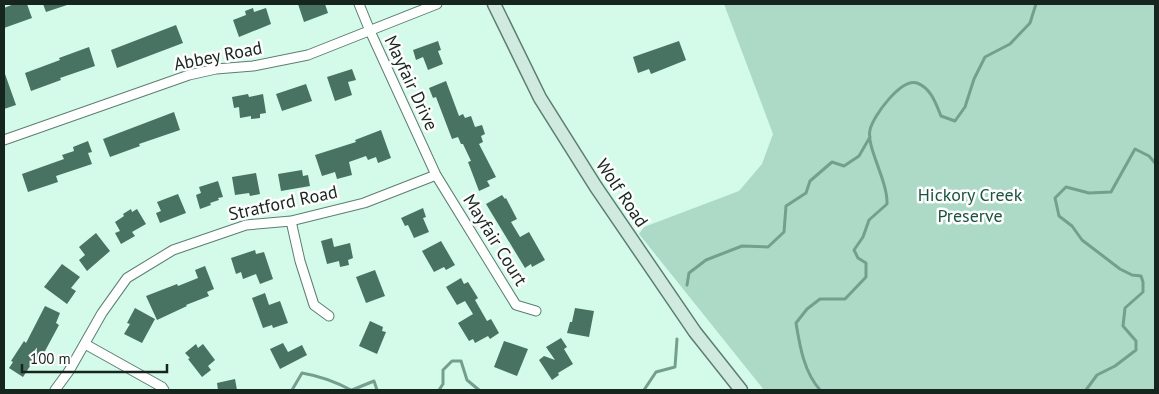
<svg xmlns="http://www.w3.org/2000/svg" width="1159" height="394" viewBox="0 0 1159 394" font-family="'PT Sans',sans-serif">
<rect width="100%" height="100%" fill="#d4faea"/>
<!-- green -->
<path fill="#addac7" d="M724,4H1155V390H764L639,234L644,227L739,191L762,164L773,134Z"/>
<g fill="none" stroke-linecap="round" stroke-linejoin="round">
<!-- stream -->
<path stroke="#749f8d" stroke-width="3" d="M687,285L689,273L706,260L742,246L768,247L784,232L786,206L806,193L810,181L832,162L844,166L859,156L870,137
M292,390L302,373C320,376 334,381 351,390
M352,390L374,381L377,390
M439,390L443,384V370L452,361H461L467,380L479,390
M644,390L656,372L675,367L677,339
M820,390C804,372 800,347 796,323L807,309L820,299H845L866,277V263L858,258L854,250L863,237L869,220L887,204C888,181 866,147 870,130C873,116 901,78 917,83C931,88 936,104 941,116L955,121L965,107L974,79L985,57L1010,44L1030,23L1036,4
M1086,390L1097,375L1115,366L1136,350V341L1123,326L1125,308L1143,292V282L1141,276L1132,275L1120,269L1082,240L1072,226L1059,216L1055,198L1066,187L1089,193L1111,192L1135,149L1149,156L1155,163"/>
</g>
<!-- building -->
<path fill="#487261" d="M14,4H27L32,18L4,28V8Z
M43,4H66L67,5L46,12Z
M298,4H325L328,13L304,22Z
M253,8L254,12L266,8L271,24L239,37L233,20L246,15L245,11Z
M176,25L183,43L117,68L111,50Z
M438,41L441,50L438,51L443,64L428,70L423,57L416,60L413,50Z
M679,41L686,60L651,74L649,69L638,73L633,57Z
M89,47L95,66L60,78L61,80L31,91L25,73L60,60L59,58Z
M352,69L356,80L348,82L352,95L335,101L327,77Z
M5,74L16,105L4,109V75Z
M446,81L459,116L463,114L465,118L471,116L475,127L482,125L485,134L481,136L483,142L479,144L496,177L487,181L490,186L479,191L468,162L471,161L463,144H461L458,137L452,139L436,97L433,98L429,88Z
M306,84L312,101L282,111L276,94Z
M248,94L249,97L263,94L266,113L260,114V118L251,119V116L240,118L239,107L234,108L232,97Z
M174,112L180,130L139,144L140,146L110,157L103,139Z
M381,130L391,158L378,163L376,157L368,160L366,156L349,162L352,175L337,179L335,172L322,176L315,155L356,142L355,140Z
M88,141L92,152L88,153L92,164L56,176L58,182L28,192L22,174L64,159L62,155L74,151L73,147Z
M302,170L303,176L308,175L310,186L281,191L278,174Z
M256,173L260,194L250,196L249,193L235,195L232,177Z
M218,181L223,197L218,198L219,200L210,203L211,205L200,209L196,195L201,193L199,187Z
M178,194L186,213L160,223L156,213L161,211L157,202Z
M502,195L505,199L506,198L517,219L511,222L520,237L529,232L545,260L532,267L531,264L525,268L486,204Z
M423,208L426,217L423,218L429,232L414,238L408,225L405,226L401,218Z
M131,209L132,212L137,209L146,224L132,232L135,236L121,244L115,233L120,231L115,222L124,216L123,214Z
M96,233L110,251L87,271L79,260L85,255L79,247Z
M332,238L334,247L350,243L353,258L348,260L349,265L340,267L339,261L327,264L321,241Z
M441,241L455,265L446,270L444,267L434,272L422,251Z
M255,250L256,254L264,252L273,279L260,284L256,274L243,279L241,272L236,274L231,258Z
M62,264L80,277L71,288L76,291L67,304L44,287Z
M205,266L214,289L207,292L209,296L186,305L187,306L157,320L146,296L177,284L178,286L198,278L195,270Z
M375,270L385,296L366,303L356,277Z
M461,278L464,284L468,282L478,298L475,300L487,321L491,319L499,333L490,339L488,336L475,343L473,339L469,341L458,323L473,314L465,301L457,305L446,287Z
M265,293L269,305L280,301L288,323L273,328L272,325L263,328L252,298Z
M45,306L60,313L56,323L59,325L37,366L32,363L23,377L9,368L13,362L11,361L24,341L26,343Z
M135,308L155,319L142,343L124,334L130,324L127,323Z
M575,308L594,311L589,337L567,333L570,322H572Z
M370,321L383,327L382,331L386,332L377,354L359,346Z
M561,338L567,347L564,349L573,364L558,373L559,375L552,380L539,360L544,356L555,360L546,347Z
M504,341L528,349L517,376L494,367Z
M283,343L288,352L302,345L307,355L280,369L270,349Z
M196,344L198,348L203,344L215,360L208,366L211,370L202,377L188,359L190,358L185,353Z
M235,379L237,390H218L217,383Z"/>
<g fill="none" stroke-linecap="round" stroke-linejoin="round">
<!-- street casing -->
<g stroke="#5c7e70" stroke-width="11">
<path id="street" d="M359,4L370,31L436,175L516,305L536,311
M4,140L189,75L216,69L253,66L308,55L437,4
M291,221L300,261L314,305L329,316
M85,344L162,387L164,390
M55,390L69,371L102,313L127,278L173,250L246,225L291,221L364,203L436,175"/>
</g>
<!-- secondary casing -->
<g stroke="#5c7e70" stroke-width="15">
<path id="secondary" d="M494,4L540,98L596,187L695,332L741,390"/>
</g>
<!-- street -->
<use href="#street" stroke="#fff" stroke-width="9"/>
<!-- secondary -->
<use href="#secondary" stroke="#d0eae0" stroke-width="12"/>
</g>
<g text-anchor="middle" stroke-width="5" stroke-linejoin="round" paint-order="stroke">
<!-- street labels -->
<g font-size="18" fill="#17251f" stroke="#fdfdfd">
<text transform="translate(218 56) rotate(-11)" y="6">Abbey Road</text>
<text transform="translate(411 83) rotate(65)" y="6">Mayfair Drive</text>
<text transform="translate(622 193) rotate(56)" y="6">Wolf Road</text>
<text transform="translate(283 203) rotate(-12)" y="6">Stratford Road</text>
<text transform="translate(495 240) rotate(58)" y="6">Mayfair Court</text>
</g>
<!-- park labels -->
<g font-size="18" fill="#1a5340" stroke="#fdfdfd">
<text x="970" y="201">Hickory Creek<tspan x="970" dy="21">Preserve</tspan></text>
</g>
</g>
<!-- border -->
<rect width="1159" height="394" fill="none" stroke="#17251f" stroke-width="10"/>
<!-- scale -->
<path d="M22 364v8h145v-8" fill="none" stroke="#17251f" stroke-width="2.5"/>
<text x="30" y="364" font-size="15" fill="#17251f" stroke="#fdfdfd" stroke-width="4" paint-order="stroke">100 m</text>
</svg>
